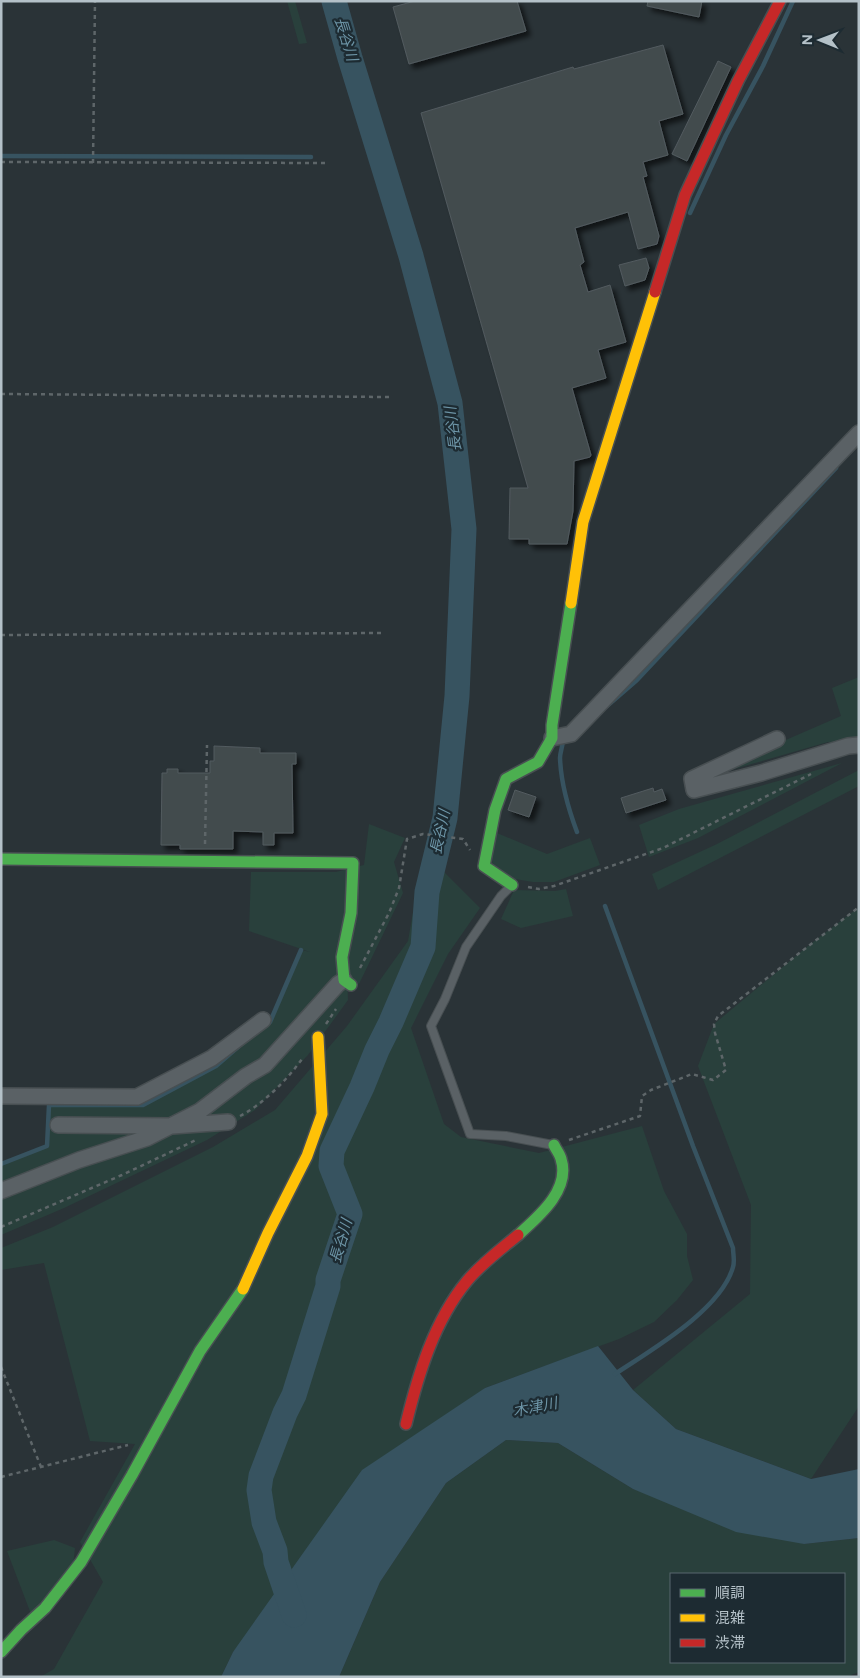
<svg xmlns="http://www.w3.org/2000/svg" width="860" height="1678" viewBox="0 0 860 1678" font-family="Figtree,'Noto Sans JP',sans-serif">
<defs>
<filter id="shadow"><feDropShadow dx="4.5" dy="4.5" stdDeviation="2.5" flood-color="#0009"/></filter>
</defs>
<rect width="100%" height="100%" fill="#2a3337"/>
<!-- green -->
<path fill="#29403c" fill-rule="evenodd" d="M287,1H295L307,43L299,44Z
M859,677V743L828,742L689,782L841,716L832,688Z
M842,763L698,838L649,857L639,825L679,809Z
M859,770V786L658,890L652,874L717,844Z
M369,824L405,838L394,862L403,893L359,984L347,973L348,1000L308,1055L255,1110L207,1140L64,1208L1,1235V1164L47,1146L49,1105H143L216,1066L270,1022L301,950L310,952L249,931L251,872H336L364,865Z
M497,833L547,854L590,838L600,865L554,882H533L509,878L489,860Z
M422,860L433,861L480,908L448,954L411,1028L444,1124L461,1137L539,1153L642,1126L664,1191L687,1234V1256L693,1280L677,1300L654,1322L619,1339L485,1388L233,1652L221,1677H40L54,1669L103,1582L80,1542L135,1444L90,1441L44,1263L1,1270V1248L53,1227L213,1147L275,1110L347,1026L408,941Z
M566,889L573,916L521,928L501,919L514,890L555,891Z
M859,907V1406L811,1479L676,1429L633,1390L750,1294L751,1205L698,1066L714,1024L808,946Z
M506,1440L558,1443L633,1489L804,1544L859,1538V1672L846,1677H339L380,1582L446,1483ZM671,1574H844V1662H671Z
M54,1540L75,1548L73,1566L31,1614L7,1551Z"/>
<!-- water -->
<path fill="#375360" d="M598,1346L633,1390L676,1429L811,1479L859,1469V1538L804,1544L736,1532L633,1489L558,1443L506,1440L446,1483L380,1582L339,1677H221L233,1652L362,1470L485,1388Z"/>
<g fill="none" stroke-linecap="round" stroke-linejoin="round">
<!-- stream -->
<path stroke="#375360" stroke-width="4.5" d="M1,156L311,157
M690,213L726,135L763,66L793,1
M607,706L637,680L836,468
M563,739C563,746 560,752 560,758C561,785 568,808 577,832
M605,906L693,1146L733,1248C733,1254 735,1261 733,1267C721,1310 651,1350 615,1374
M266,1025L270,1022L301,950
M1,1164L47,1146L49,1105H143L216,1066L238,1047"/>
<!-- river -->
<path stroke="#375360" stroke-width="25" d="M294,1615L276,1562L275,1551L264,1522L259,1490L261,1476L285,1413L294,1395L328,1286V1280L350,1214L331,1166L332,1151L362,1087L377,1050L391,1022L423,947L427,892L445,818L457,696L464,529L450,403L411,256L350,58L334,1"/>
</g>
<!-- building -->
<path fill="#434b4e" stroke="#525b5f" filter="url(#shadow)" d="M415,1H517L526,31L409,64L393,7Z
M648,1H702L699,17L647,6Z
M663,45L683,114L659,121L668,155L643,162L647,176L643,177L659,236L657,244L638,249L628,212L575,228L584,262L580,265L588,292L610,285L626,342L598,350L606,378L572,388L591,455L590,457L574,461L573,511L567,544H529V539H509L510,488H528L421,113L573,67L574,69Z
M718,61L731,67L687,161L672,154Z
M646,258L649,268L645,280L625,286L619,265Z
M214,746L260,748V753H296V764H292L293,833H274V845H263V832L233,831V849H180V845H161L162,773H167V769H178V773H210V761H214Z
M653,788L654,792L662,789L666,800L626,813L621,798Z
M515,790L536,797L529,817L508,810Z"/>
<g fill="none" stroke-linecap="round" stroke-linejoin="round">
<!-- lane casing -->
<g stroke="#484f52" stroke-width="10">
<path id="lane" d="M510,887L501,896L466,947L445,999L431,1026L470,1134L506,1136L553,1145"/>
</g>
<!-- street casing -->
<g stroke="#484f52" stroke-width="18">
<path id="street" d="M552,738L571,734L859,433
M777,739L692,779L694,790L761,773L848,746L859,745
M1,1096L137,1097L212,1058L263,1020
M58,1125L172,1126L228,1122
M1,1191L79,1160L147,1138L200,1111L246,1076L265,1065L338,984L344,980"/>
</g>
<!-- fast casing -->
<g stroke="#484f52" stroke-width="14">
<path id="fast" d="M1,859L353,863L351,913L342,957L344,980L351,985
M512,885L484,866L495,810L506,779L538,762L552,738V725L571,603
M518,1235C538,1217 571,1190 561,1159C560,1154 556,1150 554,1145
M1,1652L21,1630L45,1608L81,1562L132,1475L200,1351L243,1289"/>
</g>
<!-- slow casing -->
<g stroke="#484f52" stroke-width="14">
<path id="slow" d="M571,603L583,522L655,292
M243,1289L268,1233L307,1156L322,1114L318,1037"/>
</g>
<!-- jam casing -->
<g stroke="#484f52" stroke-width="14">
<path id="jam" d="M655,292L685,195L738,81L780,1
M406,1424C418,1375 434,1321 467,1281C482,1263 500,1250 518,1235"/>
</g>
<!-- path -->
<path stroke="#5e6669" stroke-width="2.5" stroke-dasharray="4 4" stroke-linecap="butt" d="M1,162L325,163
M93,163L95,1
M1,394L389,397
M1,635L383,633
M205,844L207,745
M528,887L539,889L554,886L663,848L811,774
M360,968L389,913L399,888L407,839L423,834L463,839L470,850
M326,1024L336,1009
M240,1116C262,1105 288,1079 302,1059
M569,1140L640,1116L642,1096L651,1090L692,1074L713,1080L726,1070L715,1033L714,1024L718,1016L859,907
M1,1227L122,1175L198,1139
M1,1367L41,1467
M1,1477L128,1445"/>
<!-- lane -->
<use href="#lane" stroke="#5a6165" stroke-width="8"/>
<!-- street -->
<use href="#street" stroke="#5a6165" stroke-width="15"/>
<!-- fast -->
<use href="#fast" stroke="#4caf50" stroke-width="11"/>
<!-- slow -->
<use href="#slow" stroke="#ffc107" stroke-width="11"/>
<!-- jam -->
<use href="#jam" stroke="#c62828" stroke-width="11"/>
</g>
<g text-anchor="middle" stroke-width="4.5" stroke-linejoin="round" paint-order="stroke">
<!-- water labels -->
<g font-size="15" font-style="italic" fill="#6d95a7" stroke="#1d2b32">
<text transform="translate(346 39) rotate(73)" y="5">長谷川</text>
<text transform="translate(453 429) rotate(-97)" y="5">長谷川</text>
<text transform="translate(440 832) rotate(-78)" y="5">長谷川</text>
<text transform="translate(341 1241) rotate(-74)" y="5">長谷川</text>
<text transform="translate(535 1407) rotate(-11)" y="5">木津川</text>
</g>
</g>
<!-- border -->
<rect width="860" height="1678" fill="none" stroke="#b4c1c8" stroke-width="5"/>
<!-- legend -->
<rect x="670" y="1573" width="175" height="90" fill="#1d2b32" stroke="#59676e"/>
<rect x="680" y="1589" width="25" height="8" fill="#4caf50" stroke="#59676e"/>
<text x="715" y="1598" font-size="15" fill="#b4c1c8">順調</text>
<rect x="680" y="1614" width="25" height="8" fill="#ffc107" stroke="#59676e"/>
<text x="715" y="1623" font-size="15" fill="#b4c1c8">混雑</text>
<rect x="680" y="1639" width="25" height="8" fill="#c62828" stroke="#59676e"/>
<text x="715" y="1648" font-size="15" fill="#b4c1c8">渋滞</text>
<!-- north arrow -->
<g transform="translate(820 40) rotate(271)" stroke="#1d2b32" stroke-width="4" paint-order="stroke">
<path d="M0-4L9 19L0 12L-9 19Z" fill="#b4c1c8"/>
<text y="-8" font-size="14" font-weight="bold" text-anchor="middle" fill="#b4c1c8">N</text>
</g>
</svg>
